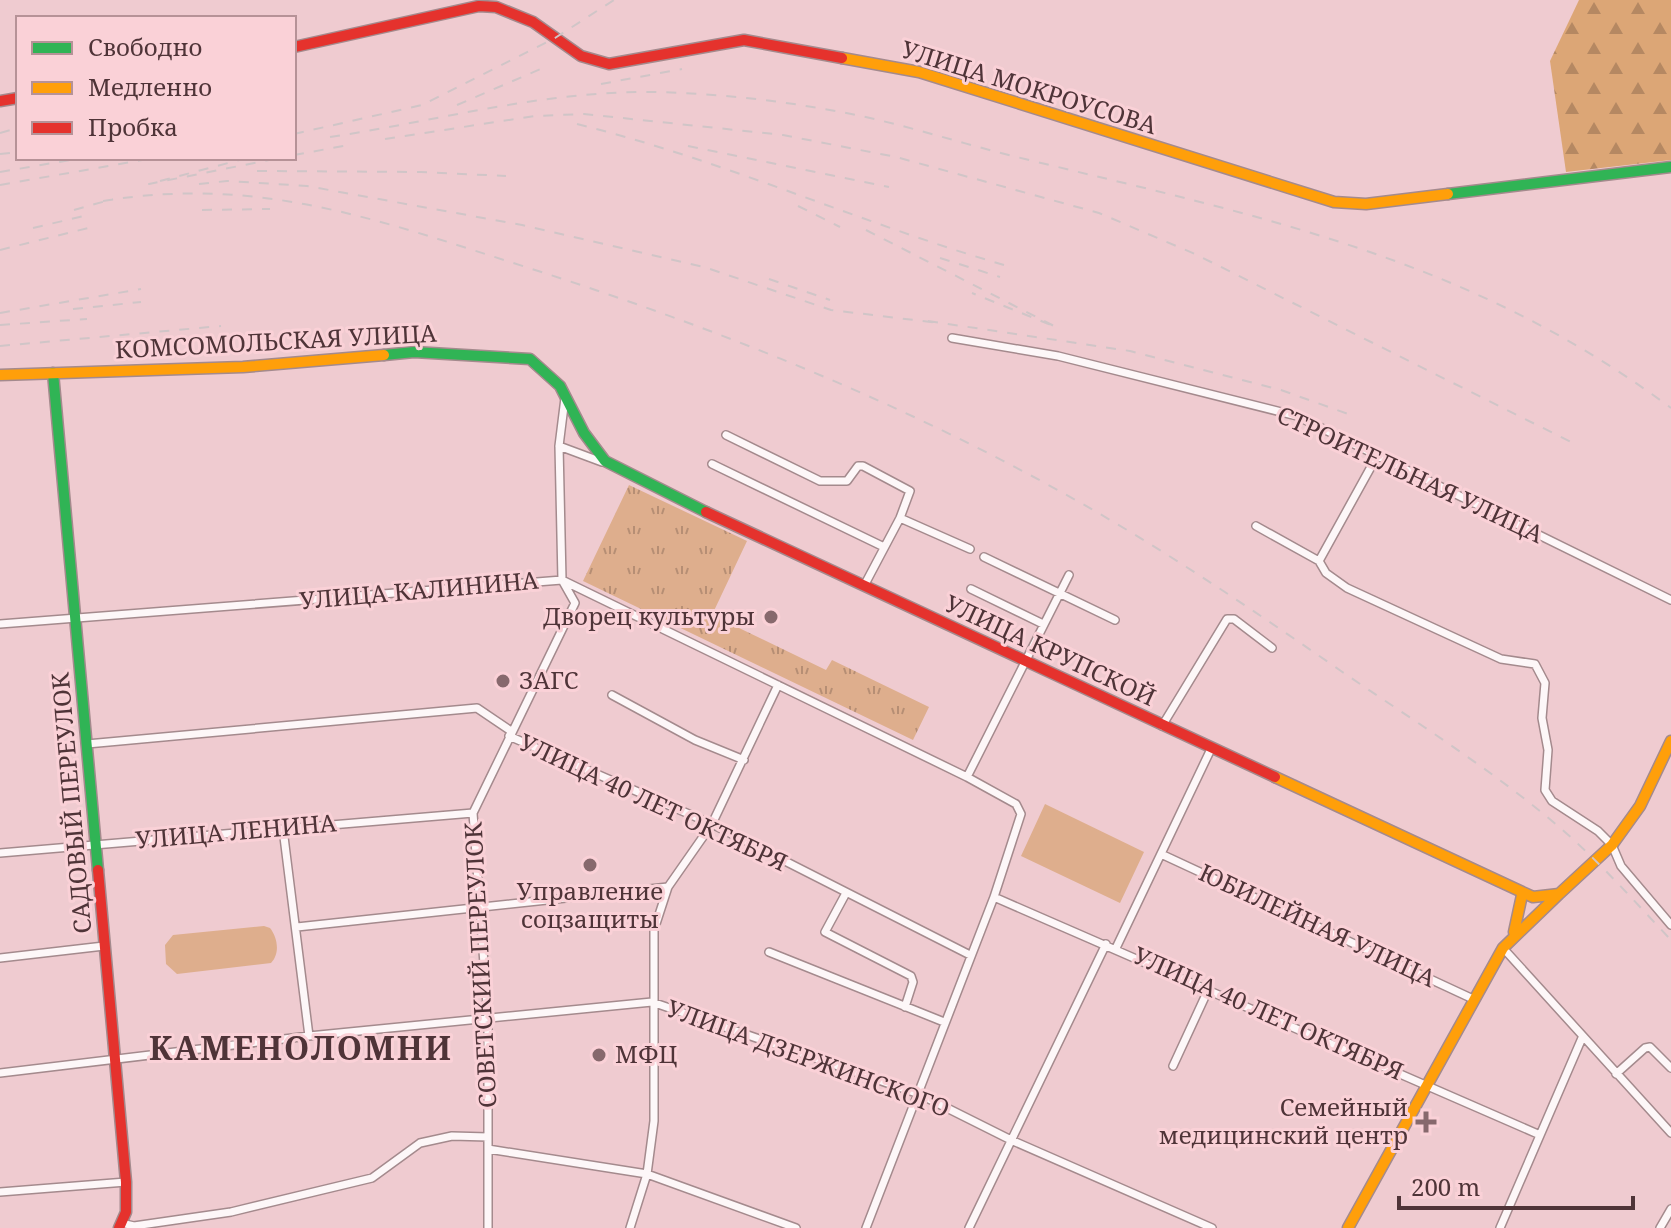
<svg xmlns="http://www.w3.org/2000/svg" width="1671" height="1228" viewBox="0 0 1671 1228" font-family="'Noto Serif',serif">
<defs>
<pattern id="forest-firs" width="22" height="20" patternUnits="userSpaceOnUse" patternTransform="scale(2)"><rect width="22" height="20" fill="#dca676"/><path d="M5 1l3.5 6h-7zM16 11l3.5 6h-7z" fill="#b58862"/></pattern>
<pattern id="park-tufts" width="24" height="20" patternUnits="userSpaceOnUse" patternTransform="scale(2)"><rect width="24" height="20" fill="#deae8d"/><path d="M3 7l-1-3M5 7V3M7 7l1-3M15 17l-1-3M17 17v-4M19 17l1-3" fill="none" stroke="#b68e74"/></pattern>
</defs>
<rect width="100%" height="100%" fill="#efcbd0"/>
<!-- grass -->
<path fill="#deae8d" d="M1045,804L1144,852L1120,903L1021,856Z
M264,926L270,928C278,938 280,954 271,963L177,974L166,964L165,945L173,935Z"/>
<!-- forest -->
<path fill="url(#forest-firs)" d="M1579,0H1671V160L1566,172L1550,61Z"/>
<!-- park -->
<path fill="url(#park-tufts)" d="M629,485L747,541L712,615L826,670L832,660L929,707L913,740L583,581Z"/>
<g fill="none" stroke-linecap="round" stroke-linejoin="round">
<!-- street casing -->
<g stroke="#a48a8d" stroke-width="10">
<path id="street" d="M952,338L1058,356L1297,416L1671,600
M726,435L820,481H847L858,466H863L910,491L900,518L864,586
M559,446L602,462
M712,464L884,547
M900,518L970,549
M1256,526L1319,561L1326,573L1347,588L1501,659L1535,664L1545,683L1542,718L1548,750L1545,790L1552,801L1598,831L1612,845L1621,866L1671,925
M984,557L1115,620
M1319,561L1377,456
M971,589L1043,624
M0,624L562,580L967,777L1016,804L1021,814L994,897L866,1228
M612,695L695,740L744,760
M1162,726L1227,619H1234L1272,648
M509,736L712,824L970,955
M87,744L477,708L511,731
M967,777L1069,575
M283,829L309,1036
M0,853L473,813
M1161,854L1473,999
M846,893L825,932L911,976L913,982L905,1007
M994,897L1540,1135
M297,927L668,887
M1116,948L1211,749
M1503,948L1671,1133
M769,952L944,1022
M0,958L104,946
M1173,1066L1209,988
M0,1073L309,1036L652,1002L919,1094L1011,1140L1212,1228
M1616,1074L1645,1048L1650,1047L1671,1068
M488,1149L647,1174L796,1228
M0,1192L126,1182
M121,1223L134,1226L231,1212L372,1178L420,1143L452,1136L488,1137
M488,1228V1019L473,813L575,603L562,580L559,446L565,398
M630,1228L647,1174L654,1121V930L668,887L712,824L778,685
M969,1228L1106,944
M1500,1228L1582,1038
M1660,1228L1671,1209"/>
</g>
<!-- fast casing -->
<g stroke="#a48a8d" stroke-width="13">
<path id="fast" d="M1448,194L1671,167
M384,355L414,352L530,359L560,386L584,433L605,461L706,512
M53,373L98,870"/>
</g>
<!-- slow casing -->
<g stroke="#a48a8d" stroke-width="13">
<path id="slow" d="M842,58L919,72L1334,202L1366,204L1448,194
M0,375L243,367L384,355
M1275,777L1533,897L1559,894L1612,845L1640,806L1671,741
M1514,932L1522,895
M1348,1228L1503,948L1559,894"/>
</g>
<!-- jam casing -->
<g stroke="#a48a8d" stroke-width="13">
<path id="jam" d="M294,47L479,6L496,7L533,22L581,56L609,64L744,40L842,58
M0,101L18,98
M706,512L1275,777
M98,870L126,1182V1212L119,1228"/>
</g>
<!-- street -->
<use href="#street" stroke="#fdf7f8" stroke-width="7"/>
<!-- fast -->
<use href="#fast" stroke="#30b455" stroke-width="10"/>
<!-- slow -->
<use href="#slow" stroke="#ff9f0a" stroke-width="10"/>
<!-- jam -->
<use href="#jam" stroke="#e5322d" stroke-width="10"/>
<!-- rail -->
<path stroke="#d0c5c7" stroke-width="2" stroke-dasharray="10 10" stroke-linecap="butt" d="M601,84L682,69
M457,105L543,68
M577,124C723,160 860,223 1004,265
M0,133L18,128
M294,134L422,105L555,38L614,0
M330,137C437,121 542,91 651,92C721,93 793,102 861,116C916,128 970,146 1025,159C1262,217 1469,258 1671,408
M385,139L535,116L584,114L783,135L896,157L1099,213L1195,254L1571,442
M688,146L889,187
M0,154L18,152
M294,155L349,145
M247,158L149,184L279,158
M257,171L421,172L506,176
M0,172L82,158
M199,184L227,181L307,186L522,225L704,267L831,310L939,323
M0,185L154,158
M103,201C261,175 381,221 529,268C713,327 894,399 1063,493C1159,546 1250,608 1341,671C1414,721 1491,769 1558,826C1599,861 1634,901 1671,940
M798,206L840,227
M74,210L113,199
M202,210L270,209
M33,228L88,215
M866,230L1056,327L972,293
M0,250L88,228
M940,258L1000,277
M769,279L830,300
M73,309L141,302
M0,313L141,289
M928,321L1130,351L1281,390L1348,414
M0,325L87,319
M0,346L221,326"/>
</g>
<!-- markers -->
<g fill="#87696d" stroke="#fad1d7" stroke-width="3">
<circle cx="771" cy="617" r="8"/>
<circle cx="503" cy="681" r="8"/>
<circle cx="590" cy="865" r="8"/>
<circle cx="599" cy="1055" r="8"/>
<path d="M1422 1110h8v8h8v8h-8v8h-8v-8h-8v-8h8z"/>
</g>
<g text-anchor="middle" stroke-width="6" stroke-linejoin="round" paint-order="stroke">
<!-- street labels -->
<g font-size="24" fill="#4f3438" stroke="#fad1d7">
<text transform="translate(1029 88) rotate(17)" y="8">УЛИЦА МОКРОУСОВА</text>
<text transform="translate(276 342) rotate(-3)" y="8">КОМСОМОЛЬСКАЯ УЛИЦА</text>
<text transform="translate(1410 475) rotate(25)" y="8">СТРОИТЕЛЬНАЯ УЛИЦА</text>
<text transform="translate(419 591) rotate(-5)" y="8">УЛИЦА КАЛИНИНА</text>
<text transform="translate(1050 651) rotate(25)" y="8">УЛИЦА КРУПСКОЙ</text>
<text transform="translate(72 803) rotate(-95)" y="8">САДОВЫЙ ПЕРЕУЛОК</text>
<text transform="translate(653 803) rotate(25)" y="8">УЛИЦА 40 ЛЕТ ОКТЯБРЯ</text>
<text transform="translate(236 832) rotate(-5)" y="8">УЛИЦА ЛЕНИНА</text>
<text transform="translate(1317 926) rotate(25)" y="8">ЮБИЛЕЙНАЯ УЛИЦА</text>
<text transform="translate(481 965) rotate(-93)" y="8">СОВЕТСКИЙ ПЕРЕУЛОК</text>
<text transform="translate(1268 1014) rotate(24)" y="8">УЛИЦА 40 ЛЕТ ОКТЯБРЯ</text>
<text transform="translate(808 1059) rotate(20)" y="8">УЛИЦА ДЗЕРЖИНСКОГО</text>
</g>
<!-- poi labels -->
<g font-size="24" fill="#4f3438" stroke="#fad1d7" text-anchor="end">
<text x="755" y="625">Дворец культуры</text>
<text x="519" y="689" text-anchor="start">ЗАГС</text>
<text x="590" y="900" text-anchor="middle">Управление<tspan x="590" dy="28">соцзащиты</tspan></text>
<text x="615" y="1063" text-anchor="start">МФЦ</text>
<text x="1408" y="1116">Семейный<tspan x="1408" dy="28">медицинский центр</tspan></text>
</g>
<!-- district labels -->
<g font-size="32" font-weight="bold" letter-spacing="2" fill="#4f3438" stroke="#fad1d7">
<text x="301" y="1060">КАМЕНОЛОМНИ</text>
</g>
</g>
<!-- legend -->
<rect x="16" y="16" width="280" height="144" fill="#fad1d7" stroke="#b69297" stroke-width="2"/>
<rect x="32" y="42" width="40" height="12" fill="#30b455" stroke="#b69297" stroke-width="2"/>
<text x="88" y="56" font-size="24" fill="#4f3438">Свободно</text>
<rect x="32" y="82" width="40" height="12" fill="#ff9f0a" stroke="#b69297" stroke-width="2"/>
<text x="88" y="96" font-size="24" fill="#4f3438">Медленно</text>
<rect x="32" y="122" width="40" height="12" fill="#e5322d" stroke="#b69297" stroke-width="2"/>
<text x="88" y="136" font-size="24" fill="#4f3438">Пробка</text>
<!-- scale -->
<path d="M1399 1196v12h234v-12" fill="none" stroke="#4f3438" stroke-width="4"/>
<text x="1411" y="1196" font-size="24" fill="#4f3438" stroke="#fad1d7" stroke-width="6" paint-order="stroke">200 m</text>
</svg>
